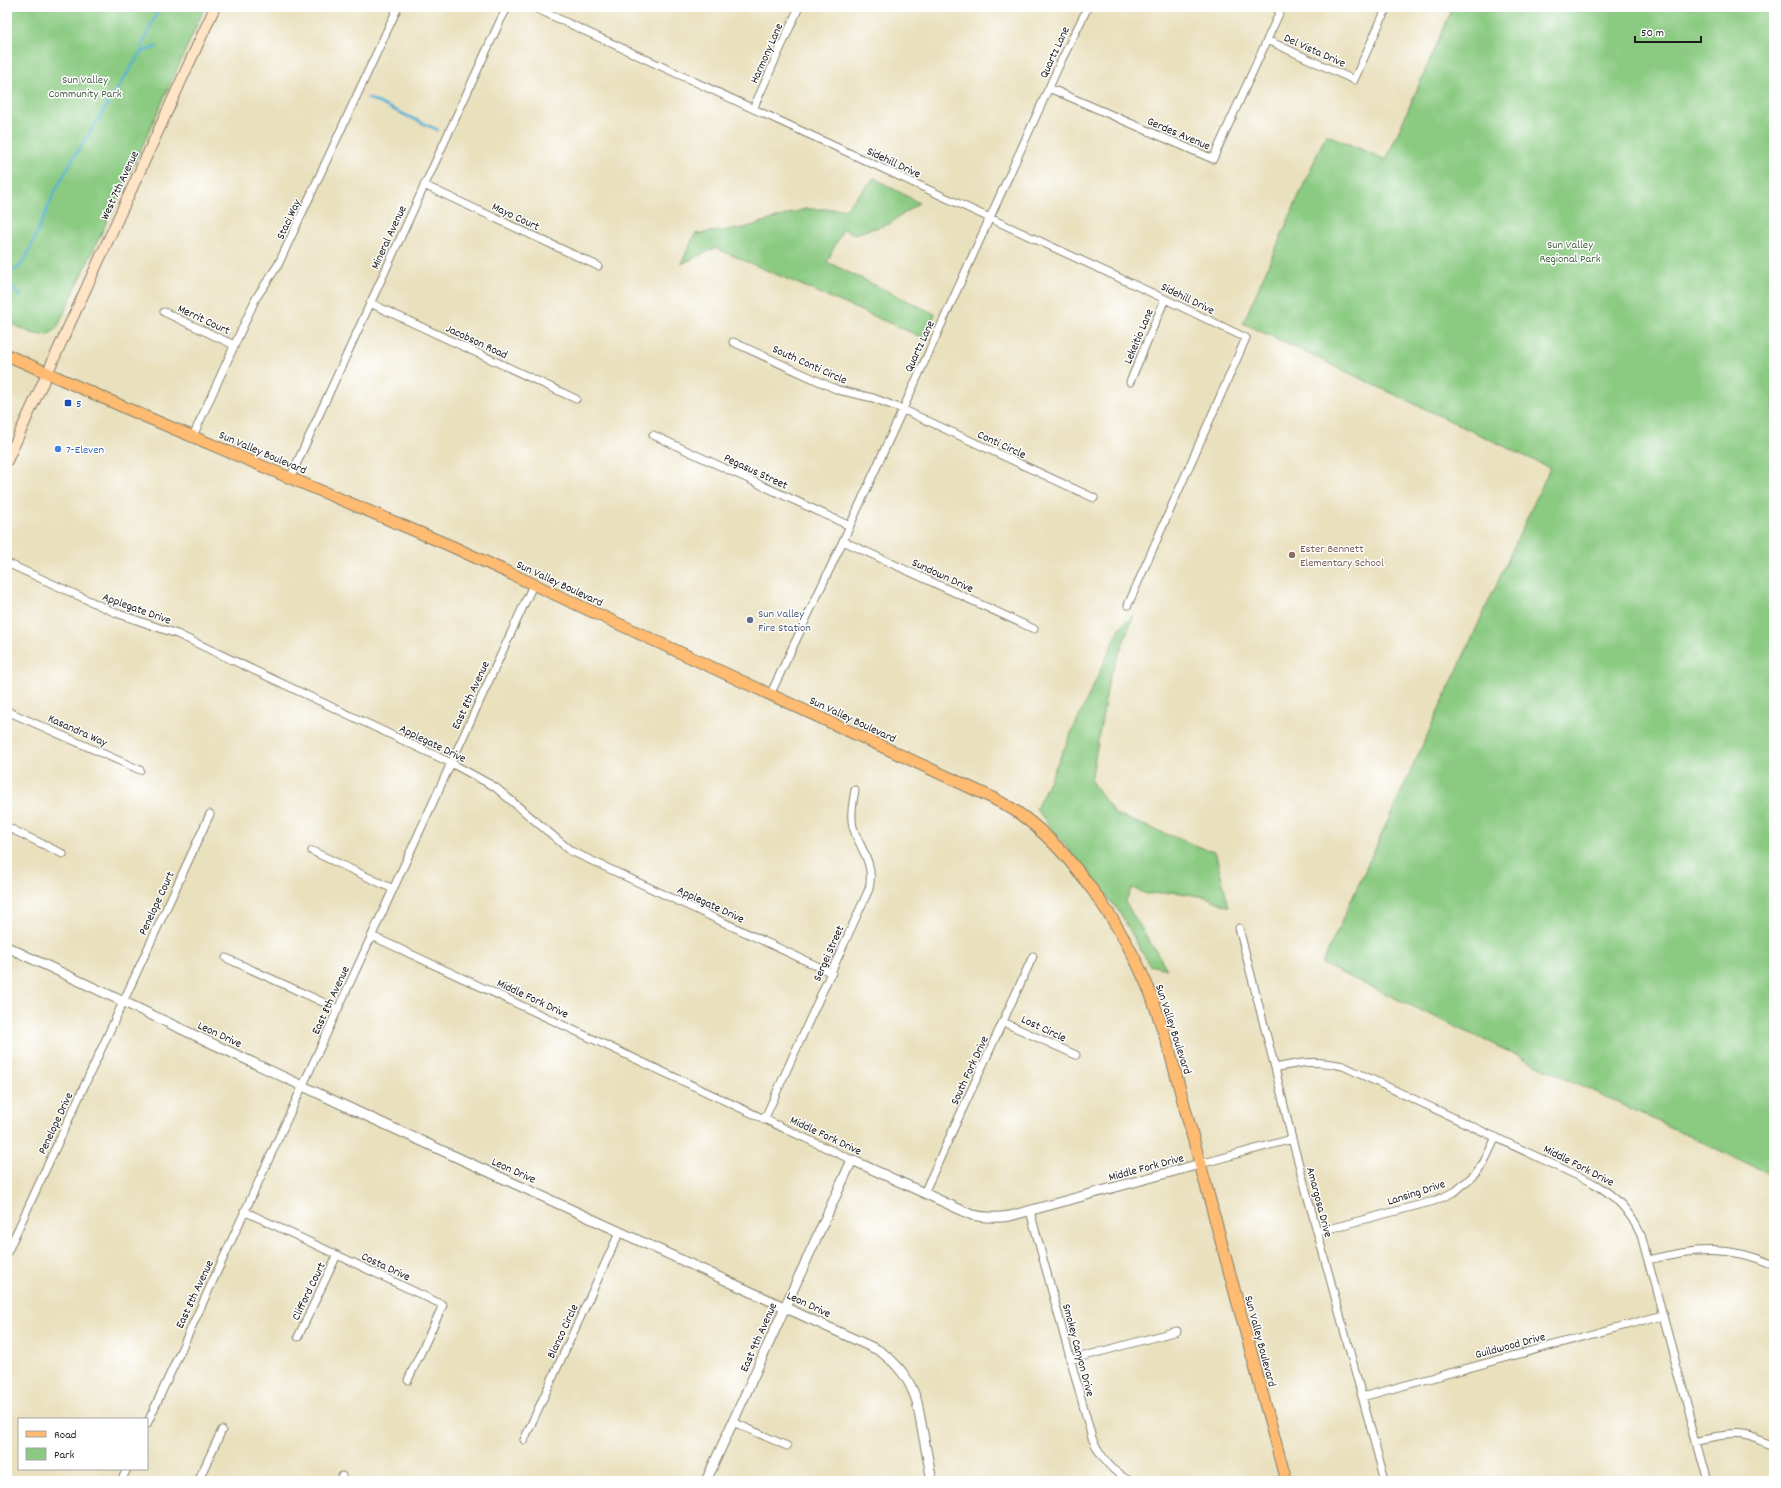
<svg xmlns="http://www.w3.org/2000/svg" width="1781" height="1488" viewBox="0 0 1781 1488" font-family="Dekko,sans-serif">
<rect width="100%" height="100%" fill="#fff"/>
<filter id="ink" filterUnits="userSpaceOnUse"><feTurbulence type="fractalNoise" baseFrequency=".025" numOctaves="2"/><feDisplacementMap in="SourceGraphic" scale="8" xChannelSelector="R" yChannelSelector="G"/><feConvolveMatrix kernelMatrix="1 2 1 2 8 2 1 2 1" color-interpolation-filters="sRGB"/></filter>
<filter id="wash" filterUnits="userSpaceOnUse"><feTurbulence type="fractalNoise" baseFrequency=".012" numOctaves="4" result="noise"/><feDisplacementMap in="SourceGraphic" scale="16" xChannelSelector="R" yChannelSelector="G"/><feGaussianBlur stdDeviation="0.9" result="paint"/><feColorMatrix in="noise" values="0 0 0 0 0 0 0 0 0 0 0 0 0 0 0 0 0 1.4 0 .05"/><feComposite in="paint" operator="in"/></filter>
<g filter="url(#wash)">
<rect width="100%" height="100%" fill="#e9e0bd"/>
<!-- green -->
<path fill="#8aca81" stroke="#53734e" d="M7,7H205L146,138L57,328C43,344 22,328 7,321Z
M1453,7H1774V1176L1322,964L1550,468L1243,323L1326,134L1386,160Z
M874,178L919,203L889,224L854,234L843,229L827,262L935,314L924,338L715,248L681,264L695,234L744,228L805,209H845Z
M1134,615L1109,679L1091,781L1115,814L1205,849L1215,851L1229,907L1206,897L1174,892L1147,894L1132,888L1125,902L1167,969L1149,965L1121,914L1036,809L1121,626Z"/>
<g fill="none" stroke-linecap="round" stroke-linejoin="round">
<!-- stream -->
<path stroke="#57b0d4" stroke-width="2.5" d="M141,52L157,47
M368,98L438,130
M7,273L18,268L25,260L55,191L74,157L141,52L144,40L160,7
M7,283L21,297"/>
</g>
</g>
<g filter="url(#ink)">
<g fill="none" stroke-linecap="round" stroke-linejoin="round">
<!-- minor casing -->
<g stroke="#827e6c" stroke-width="9">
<path id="minor" d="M533,7L1165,299L1246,338L1128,605
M1267,40L1354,80L1387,7
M1049,88L1213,159L1282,7
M753,109L799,7
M424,185L598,266
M370,303L576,399
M164,312L234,345
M733,342L838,390L873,398L902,409L1094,498
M1130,382L1165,299
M653,435L850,526
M193,436L256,298L278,265L398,7
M290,478L501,19L508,7
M843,541L1034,629
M7,563L116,613L177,634L451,763L495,787L571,851L832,973
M770,695L843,541L1062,59L1088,7
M7,711L140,770
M7,827L63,854
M312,851L393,889
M1239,928L1275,1068L1292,1139L1385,1481
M372,936L852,1160
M226,958L338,1009
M1003,1022L1076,1055
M1275,1068C1301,1062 1318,1060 1343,1066L1593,1183C1616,1196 1630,1211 1641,1235L1708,1481
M764,1120L869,889C875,862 860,850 853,827C850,815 853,802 855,790
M1200,1164L1292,1139
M924,1193L1033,956
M244,1211L443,1305L408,1380
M1030,1211L1092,1438C1100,1456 1112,1472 1130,1481
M1317,1232L1434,1201L1456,1191L1476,1173L1484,1162L1496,1137
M7,1253L210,814
M1648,1260C1694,1248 1730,1245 1774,1265
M298,1337L337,1255
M1070,1360L1177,1331
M1362,1397L1663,1315
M733,1422L787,1446
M147,1424L533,585
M524,1440L620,1231
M1697,1441C1732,1431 1741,1432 1774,1446
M121,1481L127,1469
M198,1481L222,1430
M340,1481L342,1476"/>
</g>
<!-- tertiary casing -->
<g stroke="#827e6c" stroke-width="11">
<path id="tertiary" d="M7,947L358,1112L878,1350C898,1363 910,1379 917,1402L932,1481
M706,1481L852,1160L972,1215C986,1218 997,1218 1010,1216L1200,1164"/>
</g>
<!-- secondary casing -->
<g stroke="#827e6c" stroke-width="12">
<path id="secondary" d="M7,461L215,7"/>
</g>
<!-- primary casing -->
<g stroke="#827e6c" stroke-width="13">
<path id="primary" d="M7,355L144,416L451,546L980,792C993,798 1005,804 1017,812C1072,850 1125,930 1150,992C1157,1011 1163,1030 1169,1049L1286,1481"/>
</g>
<!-- minor -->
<use href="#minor" stroke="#fff" stroke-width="7"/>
<!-- tertiary -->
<use href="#tertiary" stroke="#fff" stroke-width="9"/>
<!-- secondary -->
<use href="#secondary" stroke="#ffe4c6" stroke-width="10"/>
<!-- primary -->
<use href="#primary" stroke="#febb71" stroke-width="11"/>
</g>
</g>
<!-- markers -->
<rect fill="#1a4fb4" stroke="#fff" stroke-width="1.5" x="64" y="399" width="8" height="8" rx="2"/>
<circle fill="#3f7fe0" stroke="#fff" stroke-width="1.5" cx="58" cy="449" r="4"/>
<circle fill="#8d6e63" stroke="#fff" stroke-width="1.5" cx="1292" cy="555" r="4"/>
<circle fill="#5c6f8a" stroke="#fff" stroke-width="1.5" cx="750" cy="620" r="4"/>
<g text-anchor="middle" stroke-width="3" stroke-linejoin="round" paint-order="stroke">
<!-- street labels -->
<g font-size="12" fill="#1c1c1c" stroke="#fff">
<text transform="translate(1315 50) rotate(24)" y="4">Del Vista Drive</text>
<text transform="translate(1054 52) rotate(-65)" y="4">Quartz Lane</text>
<text transform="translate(766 53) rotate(-66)" y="4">Harmony Lane</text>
<text transform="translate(1179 133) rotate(23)" y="4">Gerdes Avenue</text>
<text transform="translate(894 162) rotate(25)" y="4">Sidehill Drive</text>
<text transform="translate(119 185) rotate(-65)" y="4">West 7th Avenue</text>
<text transform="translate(516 216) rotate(25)" y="4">Mayo Court</text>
<text transform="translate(288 219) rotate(-65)" y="4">Staci Way</text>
<text transform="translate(388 237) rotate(-65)" y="4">Mineral Avenue</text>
<text transform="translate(1188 298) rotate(26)" y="4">Sidehill Drive</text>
<text transform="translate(204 319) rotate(25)" y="4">Merrit Court</text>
<text transform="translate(1138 336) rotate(-67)" y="4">Lekeitio Lane</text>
<text transform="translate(477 341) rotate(25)" y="4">Jacobson Road</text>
<text transform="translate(919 346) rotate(-65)" y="4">Quartz Lane</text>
<text transform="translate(810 364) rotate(24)" y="4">South Conti Circle</text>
<text transform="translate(1002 444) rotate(25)" y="4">Conti Circle</text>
<text transform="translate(263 452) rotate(23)" y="4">Sun Valley Boulevard</text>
<text transform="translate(756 471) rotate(25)" y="4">Pegasus Street</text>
<text transform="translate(943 575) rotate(25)" y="4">Sundown Drive</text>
<text transform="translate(560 583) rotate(25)" y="4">Sun Valley Boulevard</text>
<text transform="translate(137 608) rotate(20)" y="4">Applegate Drive</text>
<text transform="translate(470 695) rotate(-65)" y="4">East 8th Avenue</text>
<text transform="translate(853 719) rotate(25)" y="4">Sun Valley Boulevard</text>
<text transform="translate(78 730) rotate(24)" y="4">Kasandra Way</text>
<text transform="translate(433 743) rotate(26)" y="4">Applegate Drive</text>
<text transform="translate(156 903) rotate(-65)" y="4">Penelope Court</text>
<text transform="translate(711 904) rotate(25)" y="4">Applegate Drive</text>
<text transform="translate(828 953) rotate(-66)" y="4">Sergei Street</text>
<text transform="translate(533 998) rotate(25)" y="4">Middle Fork Drive</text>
<text transform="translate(330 1000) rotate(-65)" y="4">East 8th Avenue</text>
<text transform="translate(1044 1028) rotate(25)" y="4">Lost Circle</text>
<text transform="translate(1174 1029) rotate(72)" y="4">Sun Valley Boulevard</text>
<text transform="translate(220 1034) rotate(25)" y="4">Leon Drive</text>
<text transform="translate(969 1070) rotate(-65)" y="4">South Fork Drive</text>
<text transform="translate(55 1123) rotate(-65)" y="4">Penelope Drive</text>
<text transform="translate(826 1135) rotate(25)" y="4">Middle Fork Drive</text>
<text transform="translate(1579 1165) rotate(27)" y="4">Middle Fork Drive</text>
<text transform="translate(1146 1167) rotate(-15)" y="4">Middle Fork Drive</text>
<text transform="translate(514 1170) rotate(24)" y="4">Leon Drive</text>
<text transform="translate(1416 1192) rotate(-18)" y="4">Lansing Drive</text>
<text transform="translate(1320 1202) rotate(75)" y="4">Amargosa Drive</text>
<text transform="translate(386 1266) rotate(25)" y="4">Costa Drive</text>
<text transform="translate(308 1291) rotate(-64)" y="4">Clifford Court</text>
<text transform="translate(194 1294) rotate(-65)" y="4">East 8th Avenue</text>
<text transform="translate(809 1304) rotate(25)" y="4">Leon Drive</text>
<text transform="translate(562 1331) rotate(-65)" y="4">Blanco Circle</text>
<text transform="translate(758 1337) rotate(-66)" y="4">East 9th Avenue</text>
<text transform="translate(1261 1341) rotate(75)" y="4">Sun Valley Boulevard</text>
<text transform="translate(1510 1345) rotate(-15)" y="4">Guildwood Drive</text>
<text transform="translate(1079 1350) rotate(75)" y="4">Smokey Canyon Drive</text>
</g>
<!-- park labels -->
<g font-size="12" fill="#486244" stroke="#fff">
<text x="85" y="83">Sun Valley<tspan x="85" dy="14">Community Park</tspan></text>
<text x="1570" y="248">Sun Valley<tspan x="1570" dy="14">Regional Park</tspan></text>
</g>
<!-- transit labels -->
<g font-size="12" fill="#164399" stroke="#fff" text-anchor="start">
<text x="76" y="407">5</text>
</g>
<!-- shop labels -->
<g font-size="12" fill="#366cbe" stroke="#fff" text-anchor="start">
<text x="66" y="453">7-Eleven</text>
</g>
<!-- education labels -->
<g font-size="12" fill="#785e54" stroke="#fff" text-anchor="start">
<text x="1300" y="552">Ester Bennett<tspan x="1300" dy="14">Elementary School</tspan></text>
</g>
<!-- service labels -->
<g font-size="12" fill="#4e5e75" stroke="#fff" text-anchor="start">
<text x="758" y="617">Sun Valley<tspan x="758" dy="14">Fire Station</tspan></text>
</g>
</g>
<!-- margin -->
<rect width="1781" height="1488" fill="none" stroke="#fff" stroke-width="24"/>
<!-- legend -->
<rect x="18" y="1418" width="130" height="52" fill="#ffffff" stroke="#a4a4a4"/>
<rect x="26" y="1431" width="20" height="6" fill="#febb71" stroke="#a4a4a4"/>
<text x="54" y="1438" font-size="12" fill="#1c1c1c">Road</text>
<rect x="26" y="1448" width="20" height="12" fill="#8aca81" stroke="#a4a4a4"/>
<text x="54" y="1458" font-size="12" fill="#1c1c1c">Park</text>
<!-- scale -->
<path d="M1635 36v6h66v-6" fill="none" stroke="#1c1c1c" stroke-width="2"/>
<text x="1641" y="36" font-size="12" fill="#1c1c1c" stroke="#ffffff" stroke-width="3" paint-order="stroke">50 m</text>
</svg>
